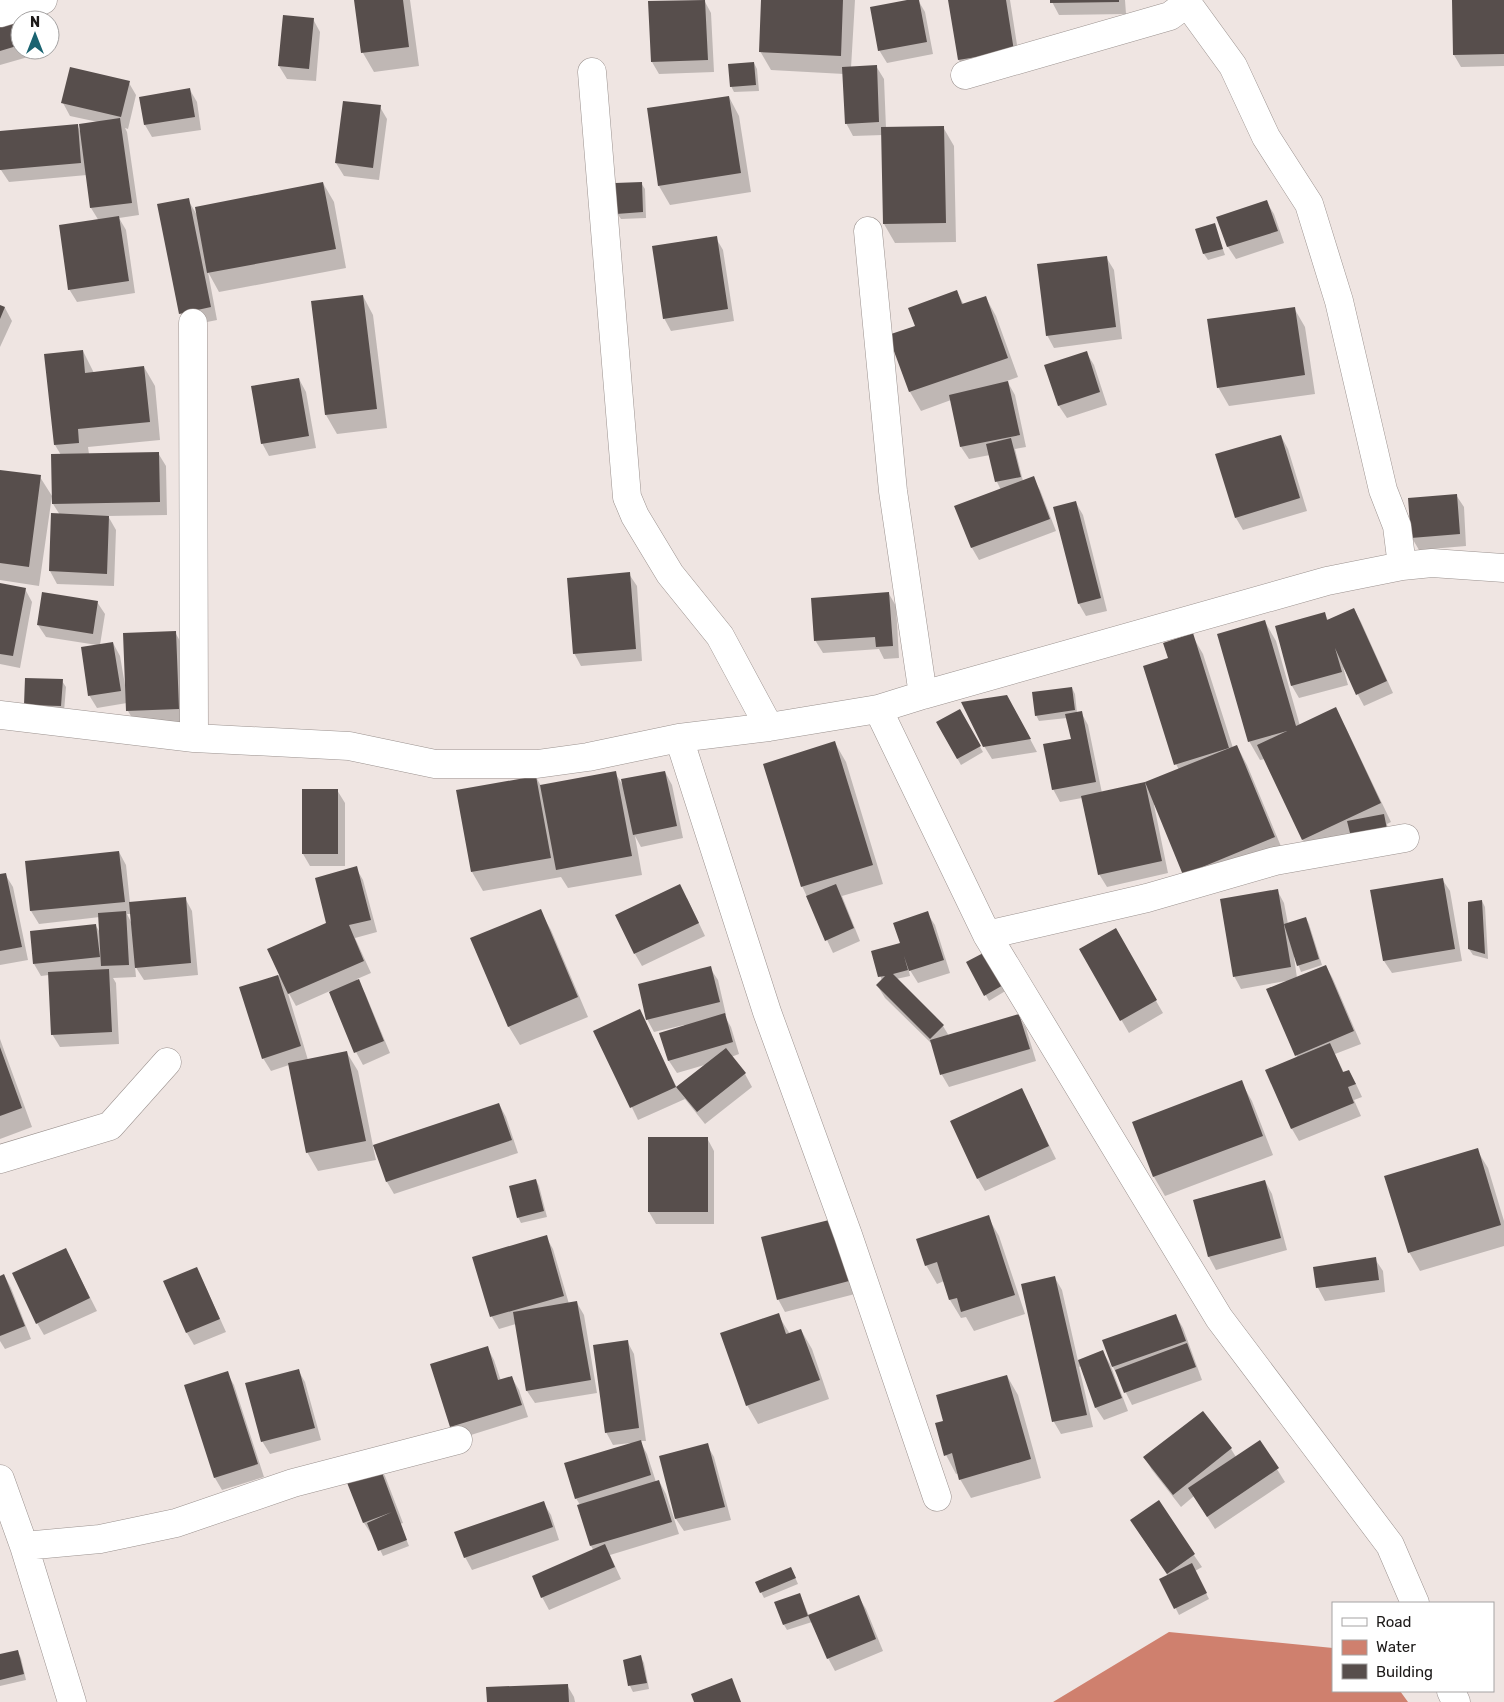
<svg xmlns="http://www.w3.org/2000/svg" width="1504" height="1702" viewBox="0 0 1504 1702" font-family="Rubik,sans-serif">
<rect width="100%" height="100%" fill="#efe5e2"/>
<!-- water -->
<path fill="#cf806e" d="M1169,1632L1333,1648V1691H1400L1408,1702H1053Z"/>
<!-- shadow -->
<path fill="#0003" fill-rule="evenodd" d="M356,0H410L419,66L374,72L363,53Z
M704,0L711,13L714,72L659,74L652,62Z
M762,0H855L851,68L876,66L884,79L886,128L943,127L954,146L956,242L895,243L884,224L883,135L853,136L846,123L844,74L771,70L760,51Z
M914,0H918L925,12L933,54L887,63L879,50Z
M949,0H1010L1020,64L966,73L959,60Z
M1051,0H1125L1126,14L1059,15Z
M1453,0H1504V66L1461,67L1454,55Z
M313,19L320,32L316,81L287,79L279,66Z
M20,20V50L49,51L0,65V26Z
M754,63L757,69L759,91L734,92L731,86Z
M129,83L136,95L128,129L125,128L127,132L139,215L119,218L126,230L135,293L77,302L69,289L99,221L91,208L87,175L9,182L1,170L0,133L77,125L81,133L98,122L70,116L63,103Z
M190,90L197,102L201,130L152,137L145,125L141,98Z
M729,97L739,116L751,192L670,205L659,186Z
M380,107L387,119L379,180L344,176L336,163Z
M323,183L334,202L346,268L219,292L208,272L217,320L187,326L180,313L188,200L197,215Z
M641,183L645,189L646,218L621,219L617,213Z
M1266,201L1274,214L1284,243L1236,259L1228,247L1218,218Z
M1214,224L1225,255L1208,260L1204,254L1197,230Z
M716,238L723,250L734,321L671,331L664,318Z
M1106,257L1114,270L1122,339L1054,348L1047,335Z
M957,292L964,305L986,298L996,316L1018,377L1007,381L1015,395L1026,447L1015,449L1023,481L1033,478L1040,490L1056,531L979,560L972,548L956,507L1001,490L997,482L990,455L969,459L961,447L951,400L921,411L910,392L890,336L916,327Z
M363,296L373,315L387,428L337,434L326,415Z
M0,306L5,308L12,321L0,347Z
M1294,308L1305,327L1315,394L1229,406L1218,387Z
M83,351L94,373L144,367L155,386L160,440L88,447L89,454L158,453L166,466L167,515L108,516L116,530L114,586L57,584L50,571L60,515L53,504L61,455L55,445Z
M1086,352L1094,365L1107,405L1067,418L1059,406L1046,366Z
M299,379L306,392L316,448L269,456L262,443Z
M1281,436L1288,449L1307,511L1243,530L1236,518Z
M0,471L40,477L52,496L39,586L0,580Z
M1456,495L1464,507L1466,546L1419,550L1412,538Z
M1076,503L1083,515L1107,611L1086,616L1079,604Z
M629,574L637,586L642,661L581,666L574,653Z
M0,585L25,589L32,602L20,668L0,664Z
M889,594L896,606L899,658L884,659L879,649L823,653L815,640Z
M97,602L105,614L100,645L113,643L120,656L125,685L175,632L182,645L186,722L135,723L128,711L127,703L97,708L89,695L97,645L46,637L38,625Z
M1354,609L1361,622L1393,693L1364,706L1343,667L1348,685L1299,698L1292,686L1276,627L1325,614L1328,620Z
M1265,622L1276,641L1300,726L1335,709L1346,728L1391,822L1387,824L1390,840L1314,858L1303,840L1265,759L1260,760L1249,741Z
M1192,635L1203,654L1233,748L1237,746L1247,765L1285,856L1184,874L1155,804L1154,805L1168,873L1107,887L1099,874L1082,798L1060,802L1053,789L1072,740L1067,718L1039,721L1036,715L1072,688L1075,694L1077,713L1081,712L1088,725L1102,793L1145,783L1179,770L1176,764L1170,659Z
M62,681L66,687L64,712L28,710Z
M1014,709L1037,752L992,759L984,746Z
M959,710L983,752L961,765L937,723Z
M835,743L846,762L883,884L842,896L860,941L833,953L802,886Z
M665,772L672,785L683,838L641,847L635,836L642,875L568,888L561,877L483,891L472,872L536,777L541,786L615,773L624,787Z
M337,790L345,803V866H310L303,854Z
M119,852L126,865L130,903L185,898L192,911L198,975L144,980L135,966L136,977L113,978L116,983L119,1044L60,1047L52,1034L49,975L41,976L34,964L96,926L101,934L100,917L39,924L31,911L26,862ZM127,914H132V924Z
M356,868L363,880L377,932L355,938L371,973L357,979L365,993L390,1053L363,1065L356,1052L330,991L296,1006L287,990L308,1060L347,1053L358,1071L373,1146L499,1104L506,1117L518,1153L394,1194L387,1182L374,1146L373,1147L376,1160L318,1171L307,1152L289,1065L271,1071L263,1058L241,988L280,975L328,924Z
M5,874L13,887L28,960L0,965V875Z
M1442,879L1450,891L1462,961L1392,973L1384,961Z
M1277,890L1284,903L1288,924L1306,918L1309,924L1322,965L1301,972L1295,956L1294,957L1297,978L1326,966L1333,979L1361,1044L1335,1054L1344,1073L1356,1084L1362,1097L1354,1100L1361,1116L1299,1141L1292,1129L1267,1071L1297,1058L1286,981L1241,989L1234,976Z
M687,898L705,936L642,966L635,954Z
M1482,901L1485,907L1488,959L1473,955L1469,949Z
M540,911L551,930L588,1017L520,1045L509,1027L472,939Z
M927,913L935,925L950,973L918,983L908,967L910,976L896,979L943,1026L949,1036L1018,1015L1026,1028L1036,1061L949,1087L942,1075L933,1045L885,998L877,985L882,981L873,952L902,944Z
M1115,930L1163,1013L1129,1033L1080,949Z
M986,953L1007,990L989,1001L968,963Z
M710,968L718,980L726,1015H724L731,1027L739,1054L731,1057L745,1074L752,1087L705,1124L685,1099L638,1120L595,1031L640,1011L677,1088L708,1064L677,1073L669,1061L685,1027L684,1025L654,1032L647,1019Z
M0,1039L32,1127L0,1139Z
M1241,1082L1252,1101L1273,1155L1165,1196L1154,1177L1134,1123Z
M1022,1090L1056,1159L985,1191L978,1179Z
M707,1138L714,1151V1224H656L649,1212Z
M1477,1150L1488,1168L1504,1221V1246L1420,1271L1409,1252Z
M536,1180L539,1186L547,1217L521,1223L518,1217Z
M1265,1181L1272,1194L1287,1250L1216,1270L1209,1257L1194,1200Z
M988,1217L999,1236L1025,1314L974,1331L966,1317L961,1318L950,1300L944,1281L937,1284L926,1265Z
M832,1220L855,1294L785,1312L778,1299Z
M546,1237L553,1249L569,1304L577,1303L584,1315L597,1393L535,1403L527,1391L516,1324L499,1329L492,1317L474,1258Z
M66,1250L97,1311L44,1335L37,1323Z
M1375,1259L1383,1271L1385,1292L1325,1301L1318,1288L1315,1268Z
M196,1268L203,1281L226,1332L194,1345L187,1333L165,1282Z
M4,1275L11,1288L31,1339L5,1349L0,1341V1277Z
M1055,1278L1062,1290L1078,1361L1103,1352L1110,1364L1128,1411L1104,1420L1096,1408L1081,1366L1079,1367L1093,1427L1061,1434L1054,1422L1022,1285Z
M778,1315L790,1334L801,1330L812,1349L829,1399L758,1424L747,1405Z
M1176,1316L1183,1328L1202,1380L1132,1405L1113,1367L1104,1341Z
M627,1341L634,1354L646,1441H640L647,1454L656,1482L659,1481L666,1494L679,1534L610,1555L621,1579L549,1610L542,1597L594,1551L591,1546L579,1506L580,1505L576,1498L631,1444V1443L613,1445L606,1432Z
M487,1347L494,1360L501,1381L512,1378L519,1390L528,1417L458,1439L451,1426Z
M298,1370L305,1382L321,1440L270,1454L262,1441Z
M227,1373L234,1385L264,1477L222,1490L215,1478L185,1386Z
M1007,1376L1018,1395L1041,1478L971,1498L960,1479L959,1473L956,1474L946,1455L944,1422Z
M1202,1412L1231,1449L1236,1457L1260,1442L1285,1482L1215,1529L1194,1496L1181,1507L1152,1470L1145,1458Z
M707,1445L714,1457L731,1520L684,1531L676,1519L660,1456Z
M378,1464L385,1476L403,1523L400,1524L409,1546L383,1556L373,1535H372L364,1523L346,1476Z
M543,1502L551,1515L559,1540L472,1570L465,1557Z
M1158,1502L1202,1567L1195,1571L1209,1599L1179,1615L1161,1579L1168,1576L1131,1520Z
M791,1568L798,1584L764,1598L761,1592Z
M800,1594L809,1616L858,1596L866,1609L883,1651L835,1671L828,1658L812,1622L787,1630L784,1625Z
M18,1652L21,1658L26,1680L0,1686V1655Z
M641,1657L644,1663L649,1689L633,1692L630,1686L625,1661Z
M567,1685L574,1697L575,1702H488Z"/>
<!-- building -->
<path fill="#574e4c" d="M354,0H403L409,47L361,53Z
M705,0L708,60L651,62L648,1Z
M761,0H843L841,56L759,52Z
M907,0H919L927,42L878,51L870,7Z
M948,0H1006L1014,51L958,60Z
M1050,0H1119V2L1050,3Z
M1452,0H1504V54L1453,55Z
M36,14L38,20H20V45L0,51V25Z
M283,15L314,18L309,69L278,66Z
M754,62L756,85L730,87L728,64Z
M877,65L879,122L845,124L842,67Z
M70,67L130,81L121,117L61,103Z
M190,88L195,117L144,125L139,97Z
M729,96L741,173L658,186L647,108Z
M343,101L381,105L373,168L335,163Z
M120,118L132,203L90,208L79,124Z
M78,124L81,163L0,170V131Z
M944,126L946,223L883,224L881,127Z
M323,182L336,249L207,273L195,207Z
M642,182L643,212L616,214L615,183Z
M189,198L211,307L179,314L157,204Z
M1267,200L1278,231L1227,247L1216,217Z
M119,216L129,281L68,290L59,225Z
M1215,223L1223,249L1203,254L1195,229Z
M717,236L728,309L663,319L652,246Z
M1107,256L1116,327L1046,336L1037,264Z
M957,290L962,304L986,296L1008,358L909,392L888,335L915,326L908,308Z
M363,295L377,409L325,415L311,301Z
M0,305L5,307L0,319Z
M1295,307L1305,375L1217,388L1207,319Z
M83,350L85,373L144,366L150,422L78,429L79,443L54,445L44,354Z
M1087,351L1100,392L1058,406L1044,365Z
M299,378L309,436L261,444L251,386Z
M1008,381L1020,435L960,447L949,395Z
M1281,435L1300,498L1235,518L1215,454Z
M1011,438L1021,477L995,482L986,444Z
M159,452L160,502L52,504L51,454Z
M0,470L41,475L29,567L0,563Z
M1034,476L1050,519L971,548L954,506Z
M1457,494L1460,534L1411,538L1408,498Z
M1076,501L1101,598L1078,604L1053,507Z
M51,513L109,516L107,574L49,571Z
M630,572L636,649L573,654L567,578Z
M0,583L26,588L13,656L0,654Z
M42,592L98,601L93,634L37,625Z
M889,592L893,646L876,647L875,637L814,641L811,598Z
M1354,608L1387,681L1356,695L1335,648L1342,672L1291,686L1275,626L1325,612L1327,620Z
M1265,620L1296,726L1336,707L1381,803L1302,840L1257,745L1287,731L1248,742L1217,634Z
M176,631L179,709L126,711L123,633Z
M1193,633L1229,748L1174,765L1143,666L1168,658L1163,643Z
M113,642L121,691L88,696L81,647Z
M25,678L63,679L61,706L24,705Z
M1072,687L1075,710L1035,716L1032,692Z
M1007,695L1031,739L983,747L961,702Z
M960,709L981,746L957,759L936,722Z
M1082,711L1096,782L1052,790L1043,744L1071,739L1065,714Z
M835,741L873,865L801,887L763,764Z
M1237,745L1275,837L1183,875L1145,782L1162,861L1098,875L1081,796L1145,782Z
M616,771L632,856L556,870L540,785Z
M665,771L677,826L633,835L621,779Z
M536,776L551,858L471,872L456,790Z
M302,789H338V854H302Z
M1384,814L1388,834L1352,841L1347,821Z
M119,851L125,902L30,911L25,861Z
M357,866L371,920L349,925L364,961L288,994L267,949L326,923L315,878Z
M6,873L22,947L0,951V874Z
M1443,878L1455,949L1383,961L1370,890Z
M680,884L699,923L634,954L615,915Z
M836,884L854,928L825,941L806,896Z
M1278,889L1291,967L1233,977L1220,899Z
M186,897L191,963L135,968L129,902Z
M1482,900L1485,954L1468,949V902Z
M541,909L578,997L508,1027L470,938Z
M126,911L129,965L101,966L98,913Z
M928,911L944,960L909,971L904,956L908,970L893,974L944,1025L930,1039L876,985L885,976L878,977L871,951L900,943L893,923Z
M1306,917L1319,959L1297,966L1284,924Z
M96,924L100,957L33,964L30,931Z
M1116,928L1157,1000L1120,1021L1079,949Z
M987,951L1005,984L984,996L966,962Z
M1326,965L1354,1031L1295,1056L1266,989Z
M711,966L720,1002L646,1020L638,984Z
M109,969L112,1032L51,1035L48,972Z
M278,975L301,1046L262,1059L239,987Z
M359,979L384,1041L354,1053L329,992Z
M640,1009L676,1087L630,1108L593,1031Z
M725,1013L733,1042L668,1061L659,1033Z
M1019,1014L1030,1049L940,1075L930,1040Z
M1330,1043L1343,1072L1349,1070L1356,1084L1348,1087L1354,1103L1291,1129L1265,1070Z
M0,1047L22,1108L0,1116Z
M726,1048L746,1073L697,1112L676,1087Z
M347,1051L366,1141L306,1153L288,1063Z
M1242,1080L1263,1136L1153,1177L1132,1122Z
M1022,1088L1049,1146L977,1179L950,1121Z
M499,1103L512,1140L386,1182L373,1145Z
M648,1137H708V1212H648Z
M1478,1148L1501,1225L1408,1253L1384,1176Z
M536,1179L544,1211L517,1218L509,1186Z
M1265,1180L1281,1238L1208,1257L1193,1200Z
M989,1215L1015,1295L961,1312L957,1298L949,1300L937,1262L925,1266L916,1239Z
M833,1219L849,1281L777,1300L761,1237Z
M547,1235L564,1296L490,1317L472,1257Z
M66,1248L90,1298L36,1324L12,1273Z
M1376,1257L1379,1280L1316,1288L1313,1267Z
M197,1267L220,1319L186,1333L163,1281Z
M4,1274L25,1326L0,1336V1276Z
M1055,1276L1087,1415L1052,1422L1021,1284Z
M577,1301L591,1380L526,1391L513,1312Z
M779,1313L786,1334L801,1329L820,1380L746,1406L720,1333Z
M1176,1314L1186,1341L1112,1367L1102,1340Z
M628,1340L639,1428L605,1433L593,1345Z
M1187,1343L1196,1367L1124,1393L1115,1370Z
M488,1346L498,1380L512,1376L522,1405L450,1427L430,1364Z
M1103,1350L1122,1398L1095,1408L1078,1360Z
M299,1369L315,1428L261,1442L245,1383Z
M228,1371L258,1464L214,1478L184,1385Z
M1007,1375L1031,1459L959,1480L952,1453L944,1456L935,1423L943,1421L936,1395Z
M1203,1411L1232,1448L1173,1495L1143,1457Z
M641,1440L651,1475L575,1499L564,1463Z
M1260,1440L1279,1468L1207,1517L1188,1488Z
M708,1443L725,1507L675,1519L659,1456Z
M378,1462L407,1540L378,1551L367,1523L392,1512L363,1523L344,1475Z
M659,1480L672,1522L590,1546L577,1505Z
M1159,1500L1195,1554L1167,1574L1130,1520Z
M544,1501L553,1527L464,1558L454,1532Z
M605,1544L615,1567L541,1598L532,1576Z
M1192,1563L1207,1593L1174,1609L1159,1579Z
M791,1567L796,1578L760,1593L755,1582Z
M800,1593L808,1616L783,1625L774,1602Z
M859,1595L876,1639L827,1659L808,1615Z
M18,1650L24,1674L0,1680V1654Z
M641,1655L647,1683L628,1686L623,1660Z
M732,1678L741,1702H694L691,1694Z
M568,1684L569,1702H487L486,1687Z"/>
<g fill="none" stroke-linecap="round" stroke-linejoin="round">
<!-- minor casing -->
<g stroke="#9b928f" stroke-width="29">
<path id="minor" d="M1185,0L1233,66L1266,137L1309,204L1339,301L1383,490L1397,526L1402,566
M0,13L43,0
M592,72L627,497L635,516L670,574L720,636L769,727
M965,75L1170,16L1186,4
M868,231L893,491L923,695
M193,323L194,738
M878,709L987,935L1219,1318L1390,1545L1415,1603
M0,715L194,738L349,746L435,764H537L588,757L679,738L769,727L878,709L923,695L1327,581L1402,566L1432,563L1504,568
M679,738L767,1012L848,1235L937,1497
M987,935L1147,898L1275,861L1405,838
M0,1159L110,1126L167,1062
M0,1479L24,1546L72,1702
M24,1546L100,1539L176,1523L293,1483L458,1440
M1451,1691L1456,1702"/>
</g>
<!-- minor -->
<use href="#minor" stroke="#fff" stroke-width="28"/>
</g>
<!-- legend -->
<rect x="1332" y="1602" width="162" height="90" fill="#ffffff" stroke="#a5a3a3"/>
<rect x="1342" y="1618" width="25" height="8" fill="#ffffff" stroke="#a5a3a3"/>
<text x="1376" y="1627" font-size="15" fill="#1d1a19">Road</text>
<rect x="1342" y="1640" width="25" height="15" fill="#cf806e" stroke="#a5a3a3"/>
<text x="1376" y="1652" font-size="15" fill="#1d1a19">Water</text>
<rect x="1342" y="1664" width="25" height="15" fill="#574e4c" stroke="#a5a3a3"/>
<text x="1376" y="1677" font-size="15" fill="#1d1a19">Building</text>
<!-- north arrow -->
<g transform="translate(35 35)"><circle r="24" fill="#ffffff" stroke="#a5a3a3"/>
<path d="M0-4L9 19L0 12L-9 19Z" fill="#1a6371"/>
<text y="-8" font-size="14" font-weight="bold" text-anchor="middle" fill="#1d1a19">N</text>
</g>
</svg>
